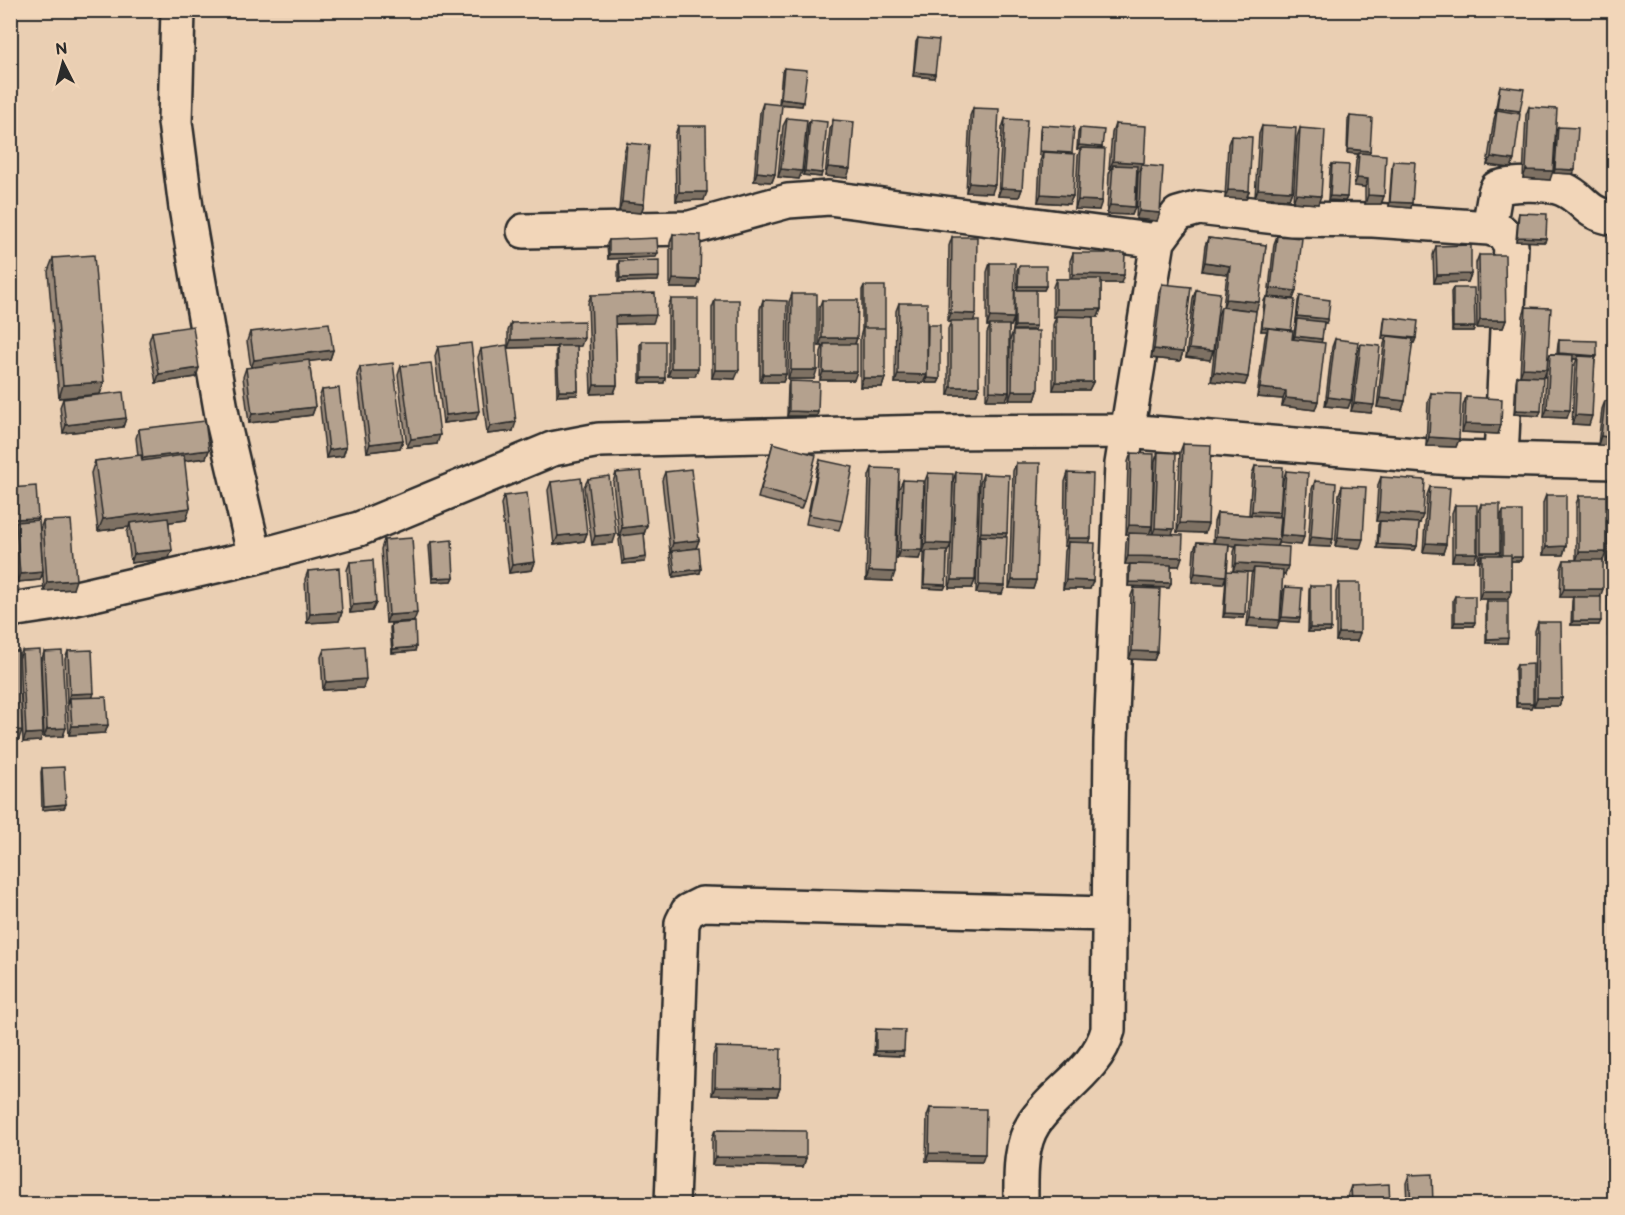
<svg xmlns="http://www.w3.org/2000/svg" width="1625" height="1215" viewBox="0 0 1625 1215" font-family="'Balsamiq Sans',sans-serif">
<rect width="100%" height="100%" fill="#eacfb3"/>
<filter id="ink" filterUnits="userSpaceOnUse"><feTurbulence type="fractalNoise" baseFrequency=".0167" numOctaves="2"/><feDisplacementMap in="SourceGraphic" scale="12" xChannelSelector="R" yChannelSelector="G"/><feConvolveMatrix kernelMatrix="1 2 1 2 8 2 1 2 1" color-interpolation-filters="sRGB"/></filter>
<g filter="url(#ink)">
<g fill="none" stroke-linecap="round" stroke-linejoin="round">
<!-- street casing -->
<g stroke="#2b2b2b" stroke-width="38">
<path id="street" d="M178,10L175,122L186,208L223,421L255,557
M1489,228L1495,193L1497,188C1514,183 1547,183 1563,189C1586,199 1583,213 1614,218
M524,231L690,228L788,201L829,198L1158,241
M10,610L50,604L255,557L359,529L552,449L599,440L929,432L1126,431L1452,458L1614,462
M672,1204L682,923L688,911L702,904L1108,914
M1021,1204C1021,1178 1019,1146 1034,1123C1056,1090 1097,1071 1108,1030L1111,740L1122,464L1158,241L1178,214L1199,208L1292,219L1373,220L1489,228L1502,232L1511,245L1501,458"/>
</g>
<!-- street -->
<use href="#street" stroke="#f2d6b9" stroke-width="33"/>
</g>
<!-- wall -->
<path fill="#9b8a7a" stroke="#2b2b2b" stroke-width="1.5" d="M918,38L935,74L934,78L913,76L916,42Z
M784,68L803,102L802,106L779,104L782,72Z
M1500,86L1511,168L1487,165L1494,119L1496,113H1495L1499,90Z
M763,103L775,174L772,182L754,181L760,112Z
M1529,107L1550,180L1523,178L1526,115Z
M973,108L992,193L966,192L970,116Z
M1350,116L1370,151L1369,153L1384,196L1381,204H1365V187L1354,186L1356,161L1358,154L1347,153L1348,120Z
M787,118L802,171L799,179L778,177L783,126Z
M1005,119L1022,189L1019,197L998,196L1002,128Z
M810,120L821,177L803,175L808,124Z
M833,120L847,178L825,176L830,129Z
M1115,124L1143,166L1157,221L1136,219L1138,174L1139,171H1137L1135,207L1132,215L1107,214L1109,174L1111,169H1109L1112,133Z
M1041,125L1072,153L1073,196L1069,204L1038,202L1040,161L1042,156L1039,155L1040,129Z
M678,126L704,200L676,201L675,135Z
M1262,126L1292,191L1289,199L1255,197L1259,134Z
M1558,127L1573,174L1554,173L1556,131Z
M1080,128L1102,147L1099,210L1075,209L1078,156L1080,150L1077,149L1078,133Z
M1300,128L1318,204L1293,202L1297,137Z
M1231,136L1249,191L1246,199L1225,198L1228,144Z
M627,143L644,204L641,213L619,211L624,152Z
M1393,161L1411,208L1389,206L1392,165Z
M1332,164L1347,197L1345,201L1328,200L1330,168Z
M1519,213L1546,238L1545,242L1516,241L1518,217Z
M673,234L700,280L697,288H670V243Z
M1277,236L1296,291L1293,299L1268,297L1274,244Z
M952,237L976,314L973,321L979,387L976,395H948V329L951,322H948L949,246Z
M1208,238L1266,245L1256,311L1248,377L1245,385L1211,381L1218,315L1221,307H1223L1227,274L1202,271L1205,246Z
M609,240L656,257L608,259L607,244Z
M1436,246L1471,274L1468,282L1434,283L1433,255Z
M1073,253L1121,283H1101V309L1098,317H1093V382L1089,390H1053V325L1056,317H1053V287L1056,279H1070V261Z
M1479,255L1506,320L1503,328H1477L1476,263Z
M53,258L104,382L100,394L59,398L48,271Z
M619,261L658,281L618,282V265Z
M990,263L1014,293L1015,290H1017V270L1019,266L1046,286L1044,290H1027L1036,326L1035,330H1013L1014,319L1011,326H1009L1006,400H986L987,333L990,326H987V272Z
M1162,284L1183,352L1180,361L1151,358L1159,292Z
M864,286L885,378L882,387H860V337L862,330V290Z
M1453,288L1475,327L1473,331H1452L1451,292Z
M1196,290L1213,351L1210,360L1186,357L1193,298Z
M792,294L814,379H788L789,302Z
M591,295L653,323L615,324L617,385L614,393L591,394L588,303Z
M1300,296L1326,323H1324L1321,342L1318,401L1315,410L1282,406L1283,399L1257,397L1265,337L1267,331H1261L1264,301L1266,297L1291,331L1292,339H1293L1296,320L1298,301Z
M671,299L698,368L695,376H668V307Z
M715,300L735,379L712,378V308Z
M763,300L786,374L783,382H760V309Z
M822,300L857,338L855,344L854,380H820L821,352L823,346H819V308Z
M899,303L927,328L928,325L940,379L938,383H926V376L923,383H895L896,311Z
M1526,307L1548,359L1550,354H1557L1558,344L1559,340L1595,360L1589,425L1572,424L1575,364L1577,359H1573L1567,418L1544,417L1546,372L1544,377L1520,376L1523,316Z
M1385,317L1416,338L1414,343H1412L1405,401L1402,410L1377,407L1384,344L1386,339H1382L1384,321Z
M511,323L581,346H577L578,391L577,395L557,396L556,351L557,347L508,348V331Z
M1013,331L1038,391L1035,400H1009L1010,340Z
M152,332L196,377L156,383L149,341Z
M250,332L333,350L330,359L309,361L315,407L312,415L249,423L243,377L246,368H251L247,341Z
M1335,339L1351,400L1348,408L1325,406L1332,347Z
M642,341L665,378L664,383H640V345Z
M1361,344L1371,413L1351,411L1358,352Z
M438,347L476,419L443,423L435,356Z
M481,349L513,431L487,434L478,357Z
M401,366L437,444L407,447L398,375Z
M360,367L403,440L400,448L367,452L357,375Z
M1517,376L1539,416L1514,414L1516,381Z
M789,381L817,416H787L788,386Z
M322,390L346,447L343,456L326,458L319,398Z
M1431,393L1459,439L1456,447L1426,446L1428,402Z
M1466,397L1501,425L1498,434L1462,432L1463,406Z
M63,399L126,418L123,427L63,433L60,407Z
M1605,401L1614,402L1598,445L1602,409Z
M139,429L209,450L206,458L184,461L190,508L186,520L169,522V558L131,563L127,532L129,527L98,531L91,473L95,461L138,456L136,438Z
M773,443L804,501L801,509L758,498Z
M1183,444L1205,533L1177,532L1180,452Z
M1158,452L1172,535L1179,566H1171V583L1169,588L1128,586V568L1130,564H1125L1126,542L1129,534H1126L1128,462L1131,453L1152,526L1149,534H1152L1155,461Z
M820,460L842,521L839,530L806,524L817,469Z
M1016,463L1036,580L1033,589L1009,588L1013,471Z
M1255,466L1280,512L1278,517H1280L1283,480L1286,471L1301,545L1278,543L1279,542L1277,546L1285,575L1283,574L1277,628L1247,626L1251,576L1252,572L1233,571L1234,552L1236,546L1229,545L1227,573L1243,618L1223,617L1226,578L1223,584L1192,582L1194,550L1197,542L1213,543L1214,522L1217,513L1249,515L1252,474Z
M872,468L892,581L866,580L869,476Z
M665,472L699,540L696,548L701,569L700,573L673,577L670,555L672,551L670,552L662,480Z
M956,472L975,580L972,588H949L953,481Z
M616,473L647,525L644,534L646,557L645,562L622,564L619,540L621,536H619L613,482Z
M928,473L951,544L947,552L946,585L944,589L923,588L924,555L925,552H923L925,481Z
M1068,473L1089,543L1093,581L1090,589H1063L1065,551L1067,546H1064L1065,482Z
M983,474L1006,537L1002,594L976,593L977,545L979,540H978L980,483Z
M1381,477L1420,523H1419L1417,546L1415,550L1377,548L1378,525L1380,521H1376L1378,485Z
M588,479L613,543L592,545L584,487Z
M903,480L922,550L919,559L897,558L899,489Z
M1315,481L1330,547L1308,546L1312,489Z
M551,482L587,533L584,541L554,545L548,490Z
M1342,486L1360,548L1335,546L1339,494Z
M1430,487L1446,544L1443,553L1423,552L1427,495Z
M10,488L37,520L43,572L40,580L17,582L16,580L14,586L10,587Z
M1609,493H1614V636H1608V571L1610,564H1606V501Z
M1546,495L1566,546L1563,555H1543V503Z
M504,496L535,562L532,570L509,573L501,504Z
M1579,496L1603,560L1599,625H1571L1572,601L1573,597H1560L1561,568L1564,560H1576V504Z
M1481,504L1499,555H1501V515L1503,511L1522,557L1520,561H1511V591L1508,599H1479V564L1480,561H1478V512Z
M1455,505L1474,561H1452V513Z
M43,521L73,589L44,591L40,529Z
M384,540L414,621L386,623L381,549Z
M431,542L454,577L452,581L432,582L429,546Z
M350,562L376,603L372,611L350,613L347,570Z
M308,571L342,612L339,621L307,623L305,579Z
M1339,583L1357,641H1336V592Z
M1310,586L1331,628L1330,632H1308L1309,590Z
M1285,587L1300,618L1299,622L1280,621L1283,591Z
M1134,588L1157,652L1154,660L1129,659L1131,596Z
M1455,596L1474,626H1453V600Z
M1487,601L1507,643H1486V605Z
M1538,622L1562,698L1559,706H1534L1535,631Z
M391,624L416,647L415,651L392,653L390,628Z
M324,649L363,688L323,690L321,657Z
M10,651L19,659L22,651L40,741L23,742L21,693L19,739H10Z
M68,651L108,725L105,733L69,735L67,706L69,703H67L65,659Z
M44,652L63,736L44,737L41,661Z
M1517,665L1533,703L1531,708L1516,707L1515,669Z
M42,768L66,804L64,808L42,810L41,772Z
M876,1029L903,1056L874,1055L875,1033Z
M716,1047L780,1088L777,1096L712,1095L713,1056Z
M930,1108L982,1162L926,1161L927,1116Z
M715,1130L806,1158L803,1167L712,1165V1138Z
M1409,1175L1433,1204H1407L1406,1183Z
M1351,1186L1390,1204H1349L1348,1194Z"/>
<!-- shaded-wall -->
<path fill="#7e7163" stroke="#2b2b2b" stroke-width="1.5" d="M914,72L935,74L934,78L913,76Z
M781,99L803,102L802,106L779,104Z
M1497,108L1520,111L1519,115L1495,113Z
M1079,145L1102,147L1101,151L1077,149Z
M1348,149L1370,151L1369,155L1347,153Z
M1040,151L1072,153L1071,157L1043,152L1042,156L1039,155Z
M1491,157L1514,160L1511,168L1487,165Z
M1113,161L1144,163L1141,169V165L1139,171L1112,169L1113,165L1111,169H1109Z
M828,167L850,169L847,178L825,176Z
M781,169L802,171L799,179L778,177Z
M1555,169L1575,170L1573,174L1554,173Z
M1526,170L1553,171L1550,180L1523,178Z
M805,171L822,173L821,177L803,175Z
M757,172L775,174L772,182L754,181Z
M1357,178L1368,179L1365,187L1354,186Z
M969,183L995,185L992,193L966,192Z
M1001,188L1022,189L1019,197L998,196Z
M1258,189L1292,191L1289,199L1255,197Z
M1228,190L1249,191L1246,199L1225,198Z
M679,192H707L704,200L676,201Z
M1041,194L1073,196L1069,204L1038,202Z
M1296,194L1321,196L1318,204L1293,202Z
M1368,195L1384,196L1381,204H1365Z
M1330,196L1347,197L1345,201L1328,200Z
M1078,200L1102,201L1099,210L1075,209Z
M622,202L644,204L641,213L619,211Z
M1390,202L1412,203L1411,208L1389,206Z
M1110,205L1135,207L1132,215L1107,214Z
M1139,211L1160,213L1157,221L1136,219Z
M1517,237L1546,238L1545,242L1516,241Z
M658,253L656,257L608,259L609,254Z
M1205,262L1230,266L1227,274L1202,271Z
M1073,274L1124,275L1121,283H1070Z
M1471,274L1468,282L1434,283L1437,275Z
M659,277L658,281L618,282L620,278Z
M673,279L700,280L697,288H670Z
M1018,286H1046L1044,290H1017Z
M1271,288L1296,291L1293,299L1268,297Z
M1226,299L1259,302L1256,311L1223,307Z
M1056,309H1101L1098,317H1053Z
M951,313L976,314L973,322H948Z
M656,315L653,323L612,324L615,316Z
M1297,316L1328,319L1326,323L1296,320Z
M990,317L1014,318L1011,326H987Z
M1480,320H1506L1503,328H1477Z
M1015,326H1036L1035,330H1013Z
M1262,327L1291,330L1268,328L1267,331H1261Z
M1453,327H1475L1473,331H1452Z
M1383,335L1416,338L1414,343L1387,340V336L1386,339H1382Z
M1295,336L1322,339L1321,344L1293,340Z
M584,338L581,346L508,348L511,340Z
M822,338H857L854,346L824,344L823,346H819Z
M1154,349L1183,352L1180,361L1151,358Z
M1189,349L1213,351L1210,360L1186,357Z
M333,350L330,359L251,368L254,360Z
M1559,353L1597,356L1595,360L1578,359V356L1577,359L1557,358Z
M199,368L196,377L156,383L159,374Z
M671,368H698L695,376H668Z
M1523,368L1547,369L1544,377L1520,376Z
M715,370H739L735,379L712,378Z
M791,370H817L814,379H788Z
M823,372H857L854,380H820Z
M1214,372L1248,377L1245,385L1211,381Z
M763,374H786L783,382H760Z
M898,374L927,375L923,383H895Z
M642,378H665L664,383H640Z
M863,378H885L882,387H860Z
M927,378L940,379L938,383H926Z
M104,382L100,394L59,398L63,385Z
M1056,382H1093L1089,390H1053Z
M594,385H617L614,393L591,394Z
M951,387H979L976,395H948Z
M1260,388L1286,391L1283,399L1257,397Z
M559,391H578L577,395L557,396Z
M990,391L1009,392L1006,400H986Z
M1012,391H1038L1035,400H1009Z
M1328,397L1351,400L1348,408L1325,406Z
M1286,398L1318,401L1315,410L1282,406Z
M1380,398L1405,401L1402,410L1377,407Z
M1354,403L1374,405L1371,413L1351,411Z
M315,407L312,415L249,423L252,414Z
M1547,409L1570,410L1567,418L1544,417Z
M1516,410L1541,411L1539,416L1514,414Z
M479,411L476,419L443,423L446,415Z
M789,411L818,412L817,416H787Z
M1575,415L1592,416L1589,425L1572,424Z
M126,418L123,427L63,433L66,425Z
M516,422L513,431L487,434L490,426Z
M1465,424L1501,425L1498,434L1462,432Z
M440,435L437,444L407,447L411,439Z
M1601,436L1614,438V446L1598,445Z
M1429,437L1459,439L1456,447L1426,446Z
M403,440L400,448L367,452L370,444Z
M346,447L343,456L326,458L329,450Z
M209,450L206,458L140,466L143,458Z
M190,508L186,520L131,527L130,523L129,527L98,531L103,519Z
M1252,511L1280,512L1277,521L1249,519Z
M1379,512L1423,515L1420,523L1376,521Z
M38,518L36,522L10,524L12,519Z
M1180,523L1208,524L1205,533L1177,532Z
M647,525L644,534L619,536L622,528Z
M1129,525L1152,526L1149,535L1126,534Z
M1155,528L1174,529L1171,537L1152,536Z
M981,532L1007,533L1004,541L980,536L979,540H978Z
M587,533L584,541L554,545L558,536Z
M616,534L613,543L592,545L595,536Z
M1281,535L1304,537L1301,545L1278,543Z
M1216,536L1279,540L1276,548L1237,544L1236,546L1213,544Z
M1311,537L1333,539L1330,547L1308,546Z
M1067,538H1091L1088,547L1068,542L1067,546H1064Z
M1338,538L1363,539L1360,548L1335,546Z
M699,540L696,548L670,552L673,543Z
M926,543L951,544L947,553L923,552Z
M1426,543L1446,544L1443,553L1423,552Z
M1378,544L1417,546L1415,550L1377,548Z
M1566,546L1563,555H1543L1546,547Z
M172,550L169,558L131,563L134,554Z
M900,550H922L919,559L897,558Z
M1481,552H1500L1497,560L1482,555L1480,561H1478Z
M1579,552H1606L1603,561H1576Z
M1455,553H1477L1474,561H1452Z
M1128,556L1182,557L1179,566L1125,564Z
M1609,556H1614V564H1606Z
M646,557L645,562L622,564L624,560Z
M1503,557H1522L1520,561H1501Z
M535,562L532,570L509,573L512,565Z
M1236,563L1288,566L1285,575L1253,572L1254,568L1252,572L1233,571Z
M701,569L700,573L673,577L675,572Z
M869,571L895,572L892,581L866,580Z
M43,572L40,580L17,582L20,574Z
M1195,573L1226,576L1223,584L1192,582Z
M454,577L452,581L432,582L433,578Z
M17,578L14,586L10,587V579Z
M76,580L73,589L44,591L47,582Z
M952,580H975L972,588H949Z
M1012,580H1036L1033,589L1009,588Z
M1066,580L1093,581L1090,589H1063Z
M1129,582L1171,583L1169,588L1128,586Z
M924,584L946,585L944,589L923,588Z
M979,585L1005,586L1002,594L976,593Z
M1564,589H1603L1600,598L1560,597Z
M1482,591H1511L1508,599H1479Z
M376,603L372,611L350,613L353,605Z
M342,612L339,621L307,623L310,614Z
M417,613L414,621L386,623L389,615Z
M1225,613L1245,614L1243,618L1223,617Z
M1282,617L1300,618L1299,622L1280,621Z
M1250,618L1280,620L1277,628L1247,626Z
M1573,621H1601L1599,625H1571Z
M1455,622H1475L1474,626H1453Z
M1310,628H1331L1330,632H1308Z
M1611,628H1614V636H1608Z
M1339,633H1360L1357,641H1336Z
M1508,638L1507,643H1486L1487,639Z
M416,647L415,651L392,653L393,649Z
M1132,651L1157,652L1154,660L1129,659Z
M366,679L363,688L323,690L326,682Z
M94,693L91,702L70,698L69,703H67L70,694Z
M1537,698H1562L1559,706H1534Z
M1517,703H1533L1531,708L1516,707Z
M108,725L105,733L69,735L72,726Z
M66,728L63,736L44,737L47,729Z
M22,730L19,739H10V731Z
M43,733L40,741L23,742L26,734Z
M66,804L64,808L42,810L44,806Z
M876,1051H904L903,1056L874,1055Z
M715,1087L780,1088L777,1096L712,1095Z
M929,1153L985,1154L982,1162L926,1161Z
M715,1157L806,1158L803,1167L712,1165Z"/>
<!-- building -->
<path fill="#b4a18e" stroke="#2b2b2b" stroke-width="1.5" d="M918,38L939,40L935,74L914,72Z
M784,68L807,70L803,102L781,99Z
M1500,86L1524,89L1520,111L1497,108Z
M763,103L782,105L775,174L757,172Z
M1529,107L1557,109L1553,171L1526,170Z
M973,108L999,109L995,185L969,183Z
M1497,110L1520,114L1514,160L1491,157Z
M1350,116L1372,118L1370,151L1348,149Z
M787,118L807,120L802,171L781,169Z
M1005,119L1027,120L1022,189L1001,188Z
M810,120L827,122L822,173L805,171Z
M833,120L854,122L850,169L828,167Z
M1115,124L1146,126L1144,163L1113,161Z
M1041,125L1074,127L1072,153L1040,151Z
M678,126H706L707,192H679Z
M1262,126L1296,128L1292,191L1258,189Z
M1558,127L1578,128L1575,170L1555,169Z
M1080,128L1104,130L1102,147L1079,145Z
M1300,128L1325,130L1321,196L1296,194Z
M1231,136L1252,137L1249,191L1228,190Z
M627,143L649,145L644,204L622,202Z
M1081,148L1105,149L1102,201L1078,200Z
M1043,152L1075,154L1073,196L1041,194Z
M1359,153L1386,155L1384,196L1368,195V179L1357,178Z
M1393,161L1415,162L1412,203L1390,202Z
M1332,164L1349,165L1347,197L1330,196Z
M1113,165L1137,166L1135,207L1110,205Z
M1141,165L1163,167L1160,213L1139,211Z
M1519,213L1547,214L1546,238L1517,237Z
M673,234L701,235L700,280L673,279Z
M1277,236L1302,238L1296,291L1271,288Z
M952,237H977L976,314L951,313Z
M657,238L658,253L609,254V240Z
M1208,238L1266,245L1259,302L1226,299L1230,266L1205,262Z
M1471,245V274L1437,275L1436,246Z
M1073,253H1125L1124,275L1073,274Z
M94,255L104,382L63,385L53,258Z
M1479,255H1505L1506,320H1480Z
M659,260V277L620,278L619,261Z
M990,263H1015L1014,318L990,317Z
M1019,266H1046V286H1018Z
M1056,279H1101V309H1056Z
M1162,284L1191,287L1183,352L1154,349Z
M864,286H885V328H864Z
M1453,288H1474L1475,327H1453Z
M1015,290H1036V326H1015Z
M1196,290L1220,293L1213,351L1189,349Z
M655,293L656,315L615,316L617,385H594L591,295Z
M792,294H817V370H791Z
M1300,296L1330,300L1328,319L1297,316Z
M1266,297L1295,300L1291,330L1262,327Z
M671,299H698V368H671Z
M715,300H739V370H715Z
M763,300L787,301L786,374H763Z
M822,300H858L857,338H822Z
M899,303H927V375L898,374Z
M1221,307L1256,311L1248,377L1214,372Z
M1526,307L1551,308L1547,369L1523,368Z
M1056,316L1093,317V382H1056Z
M1385,317L1418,321L1416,338L1383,335Z
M1297,319L1324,322L1322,339L1295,336Z
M584,321V338L511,340V323Z
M951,321H979V387H951Z
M329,323L333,350L254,360L250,332Z
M928,325H940V379L927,378Z
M990,325H1009V392L990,391Z
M193,326L199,368L159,374L152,332Z
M863,328H885V378H863Z
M1268,328L1293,331L1292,339L1325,343L1318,401L1286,398V391L1260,388Z
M1013,331H1039L1038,391H1012Z
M1387,336L1413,339L1405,401L1380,398Z
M1335,339L1358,342L1351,400L1328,397Z
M1559,340L1597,341V356L1559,353Z
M642,341H665V378H642Z
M471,343L479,411L446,415L438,347Z
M824,344H857V372H823Z
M1361,344L1380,346L1374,405L1354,403Z
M507,345L516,422L490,426L481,349Z
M557,346H577L578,391H559Z
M1550,354L1573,355L1570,410L1547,409Z
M1578,356L1595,357L1592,416L1575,415Z
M309,360L315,407L252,414L246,368Z
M393,363L403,440L370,444L360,367Z
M431,363L440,435L411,439L401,366Z
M1517,376L1543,377L1541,411L1516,410Z
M789,381L819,382L818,412L789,411Z
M339,388L346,447L329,450L322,390Z
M123,392L126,418L66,425L63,399Z
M1431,393L1461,394L1459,439L1429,437Z
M1466,397L1502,399L1501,425L1465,424Z
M1605,401L1614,402V438L1601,436Z
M205,421L209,450L143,458L139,429Z
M773,443L816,455L804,501L761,489Z
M1183,444L1211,445L1208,524L1180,523Z
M1158,452L1176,453L1174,529L1155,528Z
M1131,453L1154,454L1152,526L1129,525Z
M141,455L142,461L184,455L190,508L103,519L95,461Z
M820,460L853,467L842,521L809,515Z
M1016,463H1040L1036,580H1012Z
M1255,466L1283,467L1280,512L1252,511Z
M872,468L899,469L895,572L869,571Z
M691,469L699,540L673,543L665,472Z
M641,471L647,525L622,528L616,473Z
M1286,471L1308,473L1304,537L1281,535Z
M956,472L979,473L975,580H952Z
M928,473L953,474L951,544L926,543Z
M1068,473L1093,474L1091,538H1067Z
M983,474L1009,475L1007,533L981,532Z
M609,476L616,534L595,536L588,479Z
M1381,477L1425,480L1423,515L1379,512Z
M581,478L587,533L558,536L551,482Z
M903,480L924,481L922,550H900Z
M1315,481L1336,483L1333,539L1311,537Z
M36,486L38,518L12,519L10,488Z
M1342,486L1366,487L1363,539L1338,538Z
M1430,487L1450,488L1446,544L1426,543Z
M527,493L535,562L512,565L504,496Z
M1609,493H1614V556H1609Z
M1546,495H1566V546L1546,547Z
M1579,496H1606V552H1579Z
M1481,504H1500V552H1481Z
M1455,505H1477V553H1455Z
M1503,511H1522V557H1511V555H1503Z
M1217,513L1281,517L1279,540L1216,536Z
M168,518L172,550L134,554L130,523Z
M39,520L43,572L20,574L16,522Z
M71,520L76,580L47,582L43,521Z
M1380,521L1419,523L1417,546L1378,544Z
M10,523H13L17,578L10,579Z
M644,533L646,557L624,560L621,536Z
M1129,533L1183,535L1182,557L1128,556Z
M980,536L1007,537L1005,586L979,585Z
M412,538L417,613L389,615L384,540Z
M452,540L454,577L433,578L431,542Z
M1068,542L1095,543L1093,581L1066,580Z
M1197,542L1229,544L1226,576L1195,573Z
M1237,544L1289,547L1288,566L1236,563Z
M699,548L701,569L675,572L672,551Z
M926,551H947L946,585L924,584Z
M1482,555H1511V591H1482Z
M373,560L376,603L353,605L350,562Z
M1564,560H1603V589H1564Z
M1611,562H1614V628H1611Z
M1130,564L1171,565V583L1129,582Z
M339,568L342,612L310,614L308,571Z
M1254,568L1283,570L1280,620L1250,618Z
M1227,571L1247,572L1245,614L1225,613Z
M1339,583H1360V633H1339Z
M1310,586H1331V628H1310Z
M1285,587L1302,588L1300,618L1282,617Z
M1134,588L1160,589L1157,652L1132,651Z
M1455,596H1475V622H1455Z
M1573,597H1601V621H1573Z
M1487,601H1508V638L1487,639Z
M415,622L416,647L393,649L391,624Z
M1538,622H1561L1562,698H1537Z
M364,646L366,679L326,682L324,649Z
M40,650L43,733L26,734L22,651Z
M92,650L94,693L70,694L68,651Z
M10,651H19L22,730L10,731Z
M62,651L66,728L47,729L44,652Z
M1533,664V703H1517V665Z
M106,697L108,725L72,726L70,698Z
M64,767L66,804L44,806L42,768Z
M876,1029L905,1030L904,1051H876Z
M716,1047L781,1049L780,1088L715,1087Z
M930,1108L986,1109L985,1154L929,1153Z
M715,1130L806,1131V1158L715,1157Z
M1432,1174L1433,1204H1411L1409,1175Z
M1389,1184L1390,1204H1352L1351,1186Z"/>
</g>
<!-- margin -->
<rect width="1625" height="1215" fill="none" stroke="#f2d6b9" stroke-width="36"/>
<rect x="18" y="18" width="1589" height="1179" fill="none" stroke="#2b2b2b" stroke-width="2" filter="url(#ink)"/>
<!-- north arrow -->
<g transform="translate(63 63) rotate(354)" stroke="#f2d6b9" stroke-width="4.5" paint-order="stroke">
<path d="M0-4.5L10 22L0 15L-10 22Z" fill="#2b2b2b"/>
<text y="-9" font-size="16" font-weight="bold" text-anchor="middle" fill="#2b2b2b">N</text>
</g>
</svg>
